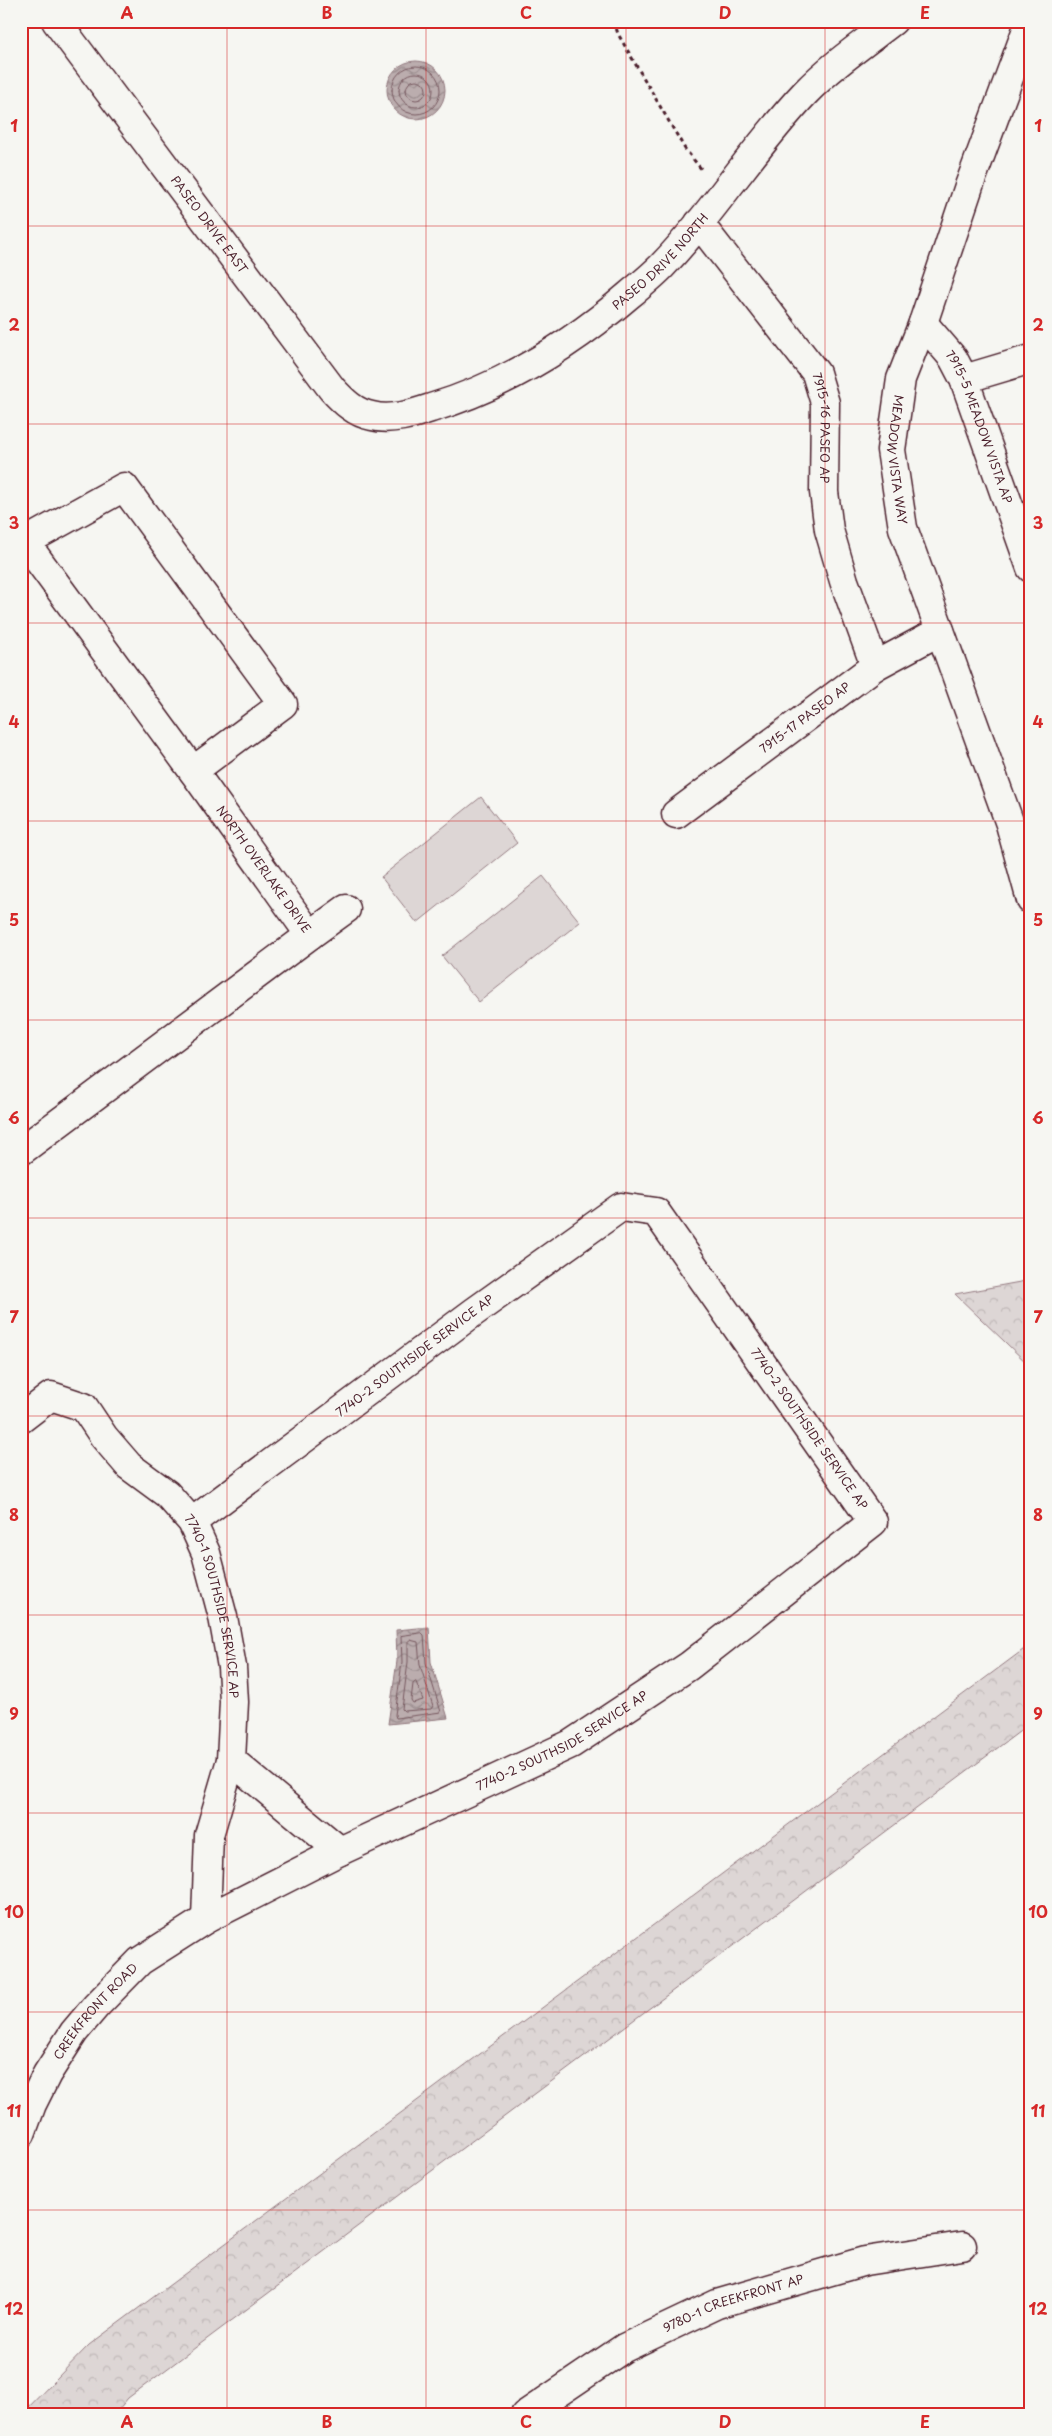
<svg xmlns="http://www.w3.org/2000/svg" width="1052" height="2436" viewBox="0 0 1052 2436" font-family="'Playpen Sans',sans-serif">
<defs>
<pattern id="forest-crowns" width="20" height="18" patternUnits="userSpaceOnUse" patternTransform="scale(1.25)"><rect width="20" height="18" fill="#ddd6d5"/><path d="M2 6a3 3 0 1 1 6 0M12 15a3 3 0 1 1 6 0" fill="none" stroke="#bfb7b7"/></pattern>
<pattern id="water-waves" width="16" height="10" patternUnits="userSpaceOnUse" patternTransform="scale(1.25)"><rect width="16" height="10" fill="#bbadae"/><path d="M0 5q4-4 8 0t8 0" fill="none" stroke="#9a8c8e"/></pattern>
</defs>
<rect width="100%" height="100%" fill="#f6f6f2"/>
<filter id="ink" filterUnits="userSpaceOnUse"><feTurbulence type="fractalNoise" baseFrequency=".02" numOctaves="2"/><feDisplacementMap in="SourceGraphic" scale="10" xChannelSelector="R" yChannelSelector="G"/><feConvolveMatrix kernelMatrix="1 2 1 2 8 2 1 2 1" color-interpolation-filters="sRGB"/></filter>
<g filter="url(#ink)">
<!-- grass -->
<path fill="#ddd6d5" stroke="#947a80" d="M481,797L517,843L417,923L381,877Z
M543,876L580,922L479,1002L442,956Z"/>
<!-- forest -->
<path fill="url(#forest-crowns)" stroke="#947a80" d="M1031,1280V1367L955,1294Z
M1031,1644V1723L128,2398L114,2415H21L89,2345Z"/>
<!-- water -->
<path fill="url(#water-waves)" stroke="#8e747a" d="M387 90a29 29 0 1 1 58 0a29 29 0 1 1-58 0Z
M429,1627L431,1662L448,1718L388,1724L397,1661L396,1630Z"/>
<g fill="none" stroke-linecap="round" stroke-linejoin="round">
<!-- shore -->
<path stroke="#77585f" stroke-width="1" d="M392 90a24 24 0 1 1 48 0a24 24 0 1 1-48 0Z
M399 90a17 17 0 1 1 34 0a17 17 0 1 1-34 0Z
M406 90a10 10 0 1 1 20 0a10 10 0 1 1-20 0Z
M422,1633L424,1635L426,1663L441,1712L396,1718L395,1715L402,1662L401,1636Z
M410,1640L418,1642L420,1665L433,1706L431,1709L404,1711L402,1709L408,1662V1642Z
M416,1682L423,1700L413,1703L411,1700L413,1684Z"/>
<!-- minor casing -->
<g stroke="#4a1f2b" stroke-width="31">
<g id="minor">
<path id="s1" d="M56,21L332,389C343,401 355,413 372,416C391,421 413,414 431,408C504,386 571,345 629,295C640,286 651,277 661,267C713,213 753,148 805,93C831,66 863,44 893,21"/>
<path id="s2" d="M1030,21L969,186L923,323L901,379L891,450L903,528L1010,824L1031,900"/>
<path id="s3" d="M699,223L816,373L825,403L824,492L829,530L844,581L875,666"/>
<path id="s4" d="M923,323L953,358L964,379L1031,568"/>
<path d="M964,379L1031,359"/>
<path d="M25,542L124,487L283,704L193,771"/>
<path id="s5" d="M21,545L25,542L193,771L310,935L21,1151"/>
<path id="s6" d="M676,814L875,666L940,631"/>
<path d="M310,935L346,909"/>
<path id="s7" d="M21,1419L51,1396L84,1407L104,1437L129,1466L167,1494L192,1522L206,1553L223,1617L232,1667L234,1702L231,1760L209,1835L206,1919"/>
<path d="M231,1760L340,1851"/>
<path id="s8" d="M21,2134L32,2104L47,2074L74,2032L96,2006L140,1961L206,1919L340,1851L571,1744L689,1666L873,1522L656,1212L621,1207L474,1312L192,1522"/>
<path id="s9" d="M525,2415L624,2348L717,2304L865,2261L962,2246"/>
</g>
</g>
<!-- path -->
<path stroke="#4a1f2b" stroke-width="3" stroke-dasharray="4 4" stroke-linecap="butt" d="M614,21L618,34L685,149L702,170"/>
<!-- minor -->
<use href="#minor" stroke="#f6f6f2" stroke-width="28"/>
</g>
</g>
<!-- grid -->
<path fill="none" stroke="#d62828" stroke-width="1" stroke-opacity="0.55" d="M227,21V2415M426,21V2415M626,21V2415M825,21V2415M21,226H1031M21,424H1031M21,623H1031M21,821H1031M21,1020H1031M21,1218H1031M21,1416H1031M21,1615H1031M21,1813H1031M21,2012H1031M21,2210H1031"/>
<g text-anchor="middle" stroke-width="4" stroke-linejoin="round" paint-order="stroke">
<!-- street labels -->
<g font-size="12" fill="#4a1f2b" stroke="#f6f6f2">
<text dy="4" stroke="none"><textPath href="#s1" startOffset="255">PASEO DRIVE EAST</textPath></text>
<text dy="4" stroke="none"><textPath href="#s1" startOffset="845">PASEO DRIVE NORTH</textPath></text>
<text dy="4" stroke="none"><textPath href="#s4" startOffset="120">7915-5 MEADOW VISTA AP</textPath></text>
<text dy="4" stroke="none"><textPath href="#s3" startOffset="246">7915-16 PASEO AP</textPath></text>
<text dy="4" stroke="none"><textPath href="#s2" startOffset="462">MEADOW VISTA WAY</textPath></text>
<text dy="4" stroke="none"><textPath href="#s6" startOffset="161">7915-17 PASEO AP</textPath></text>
<text dy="4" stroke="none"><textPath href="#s5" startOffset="410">NORTH OVERLAKE DRIVE</textPath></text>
<text transform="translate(415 1356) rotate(-37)" y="4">7740-2 SOUTHSIDE SERVICE AP</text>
<text transform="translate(809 1429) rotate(55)" y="4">7740-2 SOUTHSIDE SERVICE AP</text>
<text dy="4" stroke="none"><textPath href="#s7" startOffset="319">7740-1 SOUTHSIDE SERVICE AP</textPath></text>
<text dy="4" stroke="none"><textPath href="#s8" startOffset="689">7740-2 SOUTHSIDE SERVICE AP</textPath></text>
<text dy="4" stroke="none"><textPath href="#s8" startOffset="145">CREEKFRONT ROAD</textPath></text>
<text dy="4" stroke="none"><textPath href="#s9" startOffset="238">9780-1 CREEKFRONT AP</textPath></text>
</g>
</g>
<!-- margin -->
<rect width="1052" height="2436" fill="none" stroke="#f6f6f2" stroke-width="55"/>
<rect x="28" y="28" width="996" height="2380" fill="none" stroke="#d62828" stroke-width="2"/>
<g font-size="16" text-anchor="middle" font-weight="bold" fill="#d62828">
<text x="127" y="19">A</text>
<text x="327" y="19">B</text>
<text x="526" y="19">C</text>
<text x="725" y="19">D</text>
<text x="925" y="19">E</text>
<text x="14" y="132">1</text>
<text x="1038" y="132">1</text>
<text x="14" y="331">2</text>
<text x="1038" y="331">2</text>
<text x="14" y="529">3</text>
<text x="1038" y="529">3</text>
<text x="14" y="728">4</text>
<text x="1038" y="728">4</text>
<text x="14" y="926">5</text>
<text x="1038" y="926">5</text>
<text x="14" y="1124">6</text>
<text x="1038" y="1124">6</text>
<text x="14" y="1323">7</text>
<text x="1038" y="1323">7</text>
<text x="14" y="1521">8</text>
<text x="1038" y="1521">8</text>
<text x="14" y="1720">9</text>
<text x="1038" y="1720">9</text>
<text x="14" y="1918">10</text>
<text x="1038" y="1918">10</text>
<text x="14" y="2117">11</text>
<text x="1038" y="2117">11</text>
<text x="14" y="2315">12</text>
<text x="1038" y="2315">12</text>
<text x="127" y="2428">A</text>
<text x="327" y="2428">B</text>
<text x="526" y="2428">C</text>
<text x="725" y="2428">D</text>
<text x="925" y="2428">E</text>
</g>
</svg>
